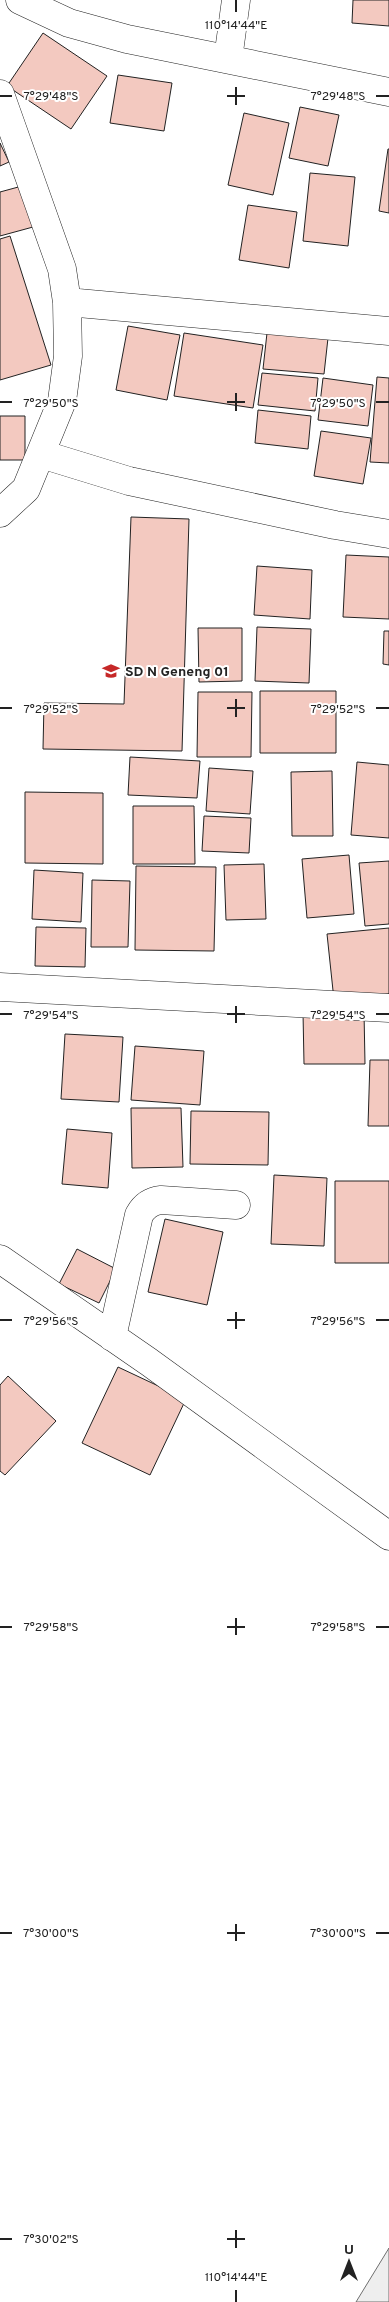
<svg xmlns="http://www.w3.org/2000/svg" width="389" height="2302" viewBox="0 0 389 2302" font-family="Overpass,sans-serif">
<rect width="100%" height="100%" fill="#fff"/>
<!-- green -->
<path fill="#eee" stroke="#6f6f6f" d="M389,2248V2302H356Z"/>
<!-- building -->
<path fill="#f3c9c0" stroke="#222" d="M353,0H389V26L352,23Z
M43,33L107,76L71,129L7,86Z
M118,75L172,83L164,131L110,123Z
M300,107L339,115L328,166L289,158Z
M244,113L289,123L273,195L228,185Z
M0,143L9,162L0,166Z
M388,149H389V213L379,211Z
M310,173L355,177L348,246L303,241Z
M22,186L33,227L0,236V192Z
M248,205L297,212L289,268L239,260Z
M10,236L51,365L0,380V239Z
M128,326L180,335L167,400L116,390Z
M184,333L263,345L253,408L174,396Z
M267,333L328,338L324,374L263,369Z
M262,373L318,378L315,411L258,405Z
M377,377L389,378V463L370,462Z
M323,378L373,385L368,426L318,420Z
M258,410L311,416L308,449L255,443Z
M0,416H25V460H0Z
M321,431L371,438L363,484L314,476Z
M131,517L189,519L182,751L43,749L44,703L124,704Z
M346,555L389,557V619L343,617Z
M257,566L312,570L310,619L254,615Z
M257,627L311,629L309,683L255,681Z
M198,628H242V681L199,682Z
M384,631H389V665L383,664Z
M260,691H336V753H260Z
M198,692H252L251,757H197Z
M130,757L200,761L197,798L128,795Z
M357,762L389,765V838L351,835Z
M209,768L253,771L250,814L206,811Z
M332,771L333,836H292L291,772Z
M25,792L103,793V864L25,863Z
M133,806H194L195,864H133Z
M204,816L251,818L249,853L202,851Z
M349,855L354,914L307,918L302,859Z
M389,861V924L365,926L359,863Z
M264,864L266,919L226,920L224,865Z
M136,866L216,867L214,951L135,950Z
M34,870L83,873L81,922L32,919Z
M92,880L130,881L128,947H91Z
M36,927L86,928L85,967L35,966Z
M389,928V994L334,1000L327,934Z
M364,1011L365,1064H304L303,1012Z
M65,1034L123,1037L119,1102L61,1099Z
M135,1046L204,1051L200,1105L131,1100Z
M370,1060H389V1126H368Z
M131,1108H181L183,1167L132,1168Z
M191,1111L269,1112L268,1165L190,1164Z
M67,1129L112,1133L108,1188L62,1184Z
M274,1175L327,1178L324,1246L271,1244Z
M335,1181H389V1263H335Z
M165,1219L223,1232L207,1305L148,1292Z
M77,1249L116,1269L99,1303L59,1284Z
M118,1367L186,1399L150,1475L82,1443Z
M8,1376L56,1421L5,1475L0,1471V1385Z"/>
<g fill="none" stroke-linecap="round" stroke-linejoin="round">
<!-- minor casing -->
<g stroke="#222" stroke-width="29">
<path id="minor" d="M20,0L69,23L127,39L389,92
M228,59L236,0
M0,94L62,269L67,302L68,356L62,401L26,489L0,513
M67,302L389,331
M41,454L129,481L335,525L389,534
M0,987L389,1008
M0,1259L149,1362L389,1536
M112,1337L139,1215C144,1206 151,1201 161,1200L236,1205"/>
</g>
<!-- minor -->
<use href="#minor" stroke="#fff" stroke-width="28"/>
</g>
<!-- ticks -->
<path fill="none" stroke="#222" stroke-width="2" d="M236,0V12M236,87V105M0,96H12M227,96H245M376,96H389M236,393V411M0,402H12M227,402H245M376,402H389M236,699V717M0,708H12M227,708H245M376,708H389M236,1006V1023M0,1014H12M227,1014H245M376,1014H389M236,1312V1329M0,1320H12M227,1320H245M376,1320H389M236,1618V1635M0,1627H12M227,1627H245M376,1627H389M236,1924V1941M0,1933H12M227,1933H245M376,1933H389M236,2230V2248M0,2239H12M227,2239H245M236,2290V2302"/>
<!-- icons -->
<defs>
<g id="school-bare" transform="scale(1.35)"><path d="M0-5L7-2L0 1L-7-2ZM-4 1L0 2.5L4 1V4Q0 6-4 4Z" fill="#c62828" stroke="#fff" stroke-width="2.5" paint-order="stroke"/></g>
</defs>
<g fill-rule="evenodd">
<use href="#school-bare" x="111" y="671"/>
</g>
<g text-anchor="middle" stroke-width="4" stroke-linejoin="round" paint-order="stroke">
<!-- poi labels -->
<g font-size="14" font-weight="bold" fill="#222" stroke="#fff" text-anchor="start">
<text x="125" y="676">SD N Geneng 01</text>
</g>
</g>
<g font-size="12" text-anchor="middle" fill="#222" stroke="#fff" stroke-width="4" stroke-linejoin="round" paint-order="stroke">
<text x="236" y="29">110°14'44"E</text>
<text x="51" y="100">7°29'48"S</text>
<text x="338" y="100">7°29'48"S</text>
<text x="51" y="407">7°29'50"S</text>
<text x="338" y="407">7°29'50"S</text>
<text x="51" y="713">7°29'52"S</text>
<text x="338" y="713">7°29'52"S</text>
<text x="51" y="1019">7°29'54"S</text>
<text x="338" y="1019">7°29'54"S</text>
<text x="51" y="1325">7°29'56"S</text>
<text x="338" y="1325">7°29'56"S</text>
<text x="51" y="1631">7°29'58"S</text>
<text x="338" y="1631">7°29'58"S</text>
<text x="51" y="1937">7°30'00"S</text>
<text x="338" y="1937">7°30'00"S</text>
<text x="51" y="2243">7°30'02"S</text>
<text x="236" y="2281">110°14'44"E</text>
</g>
<!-- north arrow -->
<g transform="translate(349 2262)" stroke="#ffffff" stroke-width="4" paint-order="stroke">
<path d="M0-4L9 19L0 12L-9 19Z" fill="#222222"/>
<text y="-8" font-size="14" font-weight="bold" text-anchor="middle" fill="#222222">U</text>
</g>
</svg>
